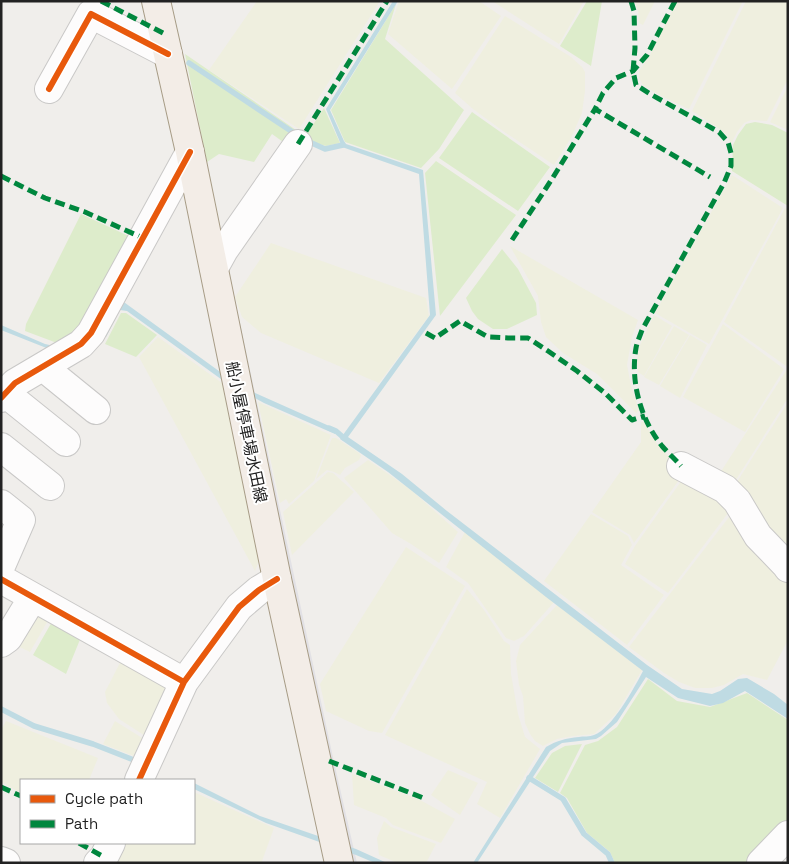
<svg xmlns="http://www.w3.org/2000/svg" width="789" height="864" viewBox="0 0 789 864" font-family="'Space Grotesk','Noto Sans JP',sans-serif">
<rect width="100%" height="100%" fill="#f0eeeb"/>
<!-- farmland -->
<path fill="#efefdf" d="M257,1H380L299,129L209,70Z
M399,1H479L501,16L452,89L388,34Z
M492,1H584L559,44Z
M635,1H655L643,25L639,23L638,11Z
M677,1H743L689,109L659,95L643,85L639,78V71L650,55Z
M746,1H788V79L767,121L751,120L744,123L737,132L731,144L728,137L720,129L692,111Z
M505,16L571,57L582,67L585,72V91L582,113L571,138L554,165L503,131L473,109L455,93Z
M788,86V130L770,122Z
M732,175L783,208L709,344L655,313Z
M785,208L788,210V363L786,366L724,322Z
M271,243L426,298L429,316L379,383L261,333L242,317L235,297Z
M510,246L638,320L632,337L627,365L631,386L639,410L636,413L597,374L563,353L546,337L541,322L538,296Z
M654,315L672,326L644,376L638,372L637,361L639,347Z
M723,324L784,369L745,432L683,397Z
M674,326L689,335L659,385L644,377Z
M690,335L707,345L680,398L660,386Z
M158,337L222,383L261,556L255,571L139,357Z
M788,368V398L732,486L718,476Z
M258,402L331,435L314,481L289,504L286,499L280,503Z
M788,402V558L733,488Z
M641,422H644L657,444L684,473L634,543L630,535L592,512L641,442Z
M332,438H336L359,453L361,456L359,460L345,468L340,475L334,472L327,470L316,479Z
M368,460L410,489L458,532L439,563L411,544L392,533L344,478Z
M328,472L333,473L354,492L292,555L283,512Z
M687,473L734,505L668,593L625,564L635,546Z
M736,508L788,578V640L767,680L743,674L724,685L712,688H695L679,682L664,673L629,647Z
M591,514L628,536L632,545L621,565L664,595L627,645L544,581Z
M465,532L555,601L524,636L514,641L506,638L468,583L446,567Z
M406,547L465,586L382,733L369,731L326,711L320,684Z
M467,589L484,610L504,641L510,645L511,674L518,714L525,737L540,749L500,818L477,804L487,782L385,735Z
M557,605L642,670L616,714L594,734L573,736L557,739L543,746L535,741L530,734L525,723L523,696L519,685L516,661L520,645Z
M33,607L50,617L30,652L11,643Z
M123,657L160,679L168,691L150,739L119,719L107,703L105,692Z
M6,721L98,758L89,780H21V793L1,782V730Z
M115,721L147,741L139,758L103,744Z
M448,770L478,783L460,815L431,795Z
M352,774L420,800L455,819L441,843L393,825L386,818L354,805Z
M194,792L274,828L262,861L264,863H110L121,843H194Z
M384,821L391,827L436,844L426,863H398L379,855L377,838Z"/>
<!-- grass -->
<path fill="#ddeccb" d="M587,1H602L591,66L560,46Z
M396,4L385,39L464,110L439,149L421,168L345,142L331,110Z
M185,54L296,130L286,144L272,134L254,162L219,154L207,162Z
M324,108L340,143L326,146L309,141L305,137Z
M472,112L550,167L518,211L439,158Z
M755,122L772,125L788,133V206L732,171L733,145L738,135L746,124Z
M436,161L516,215L440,316L425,173Z
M81,214L133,238L80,331L57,343L25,331L26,324Z
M502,249L518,269L536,303L537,315L507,329H493L478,319L472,311L466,298Z
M121,313H126L157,335L136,357L105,344Z
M53,620L81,637L66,674L33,655Z
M648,679L677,701L710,707L747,693L788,720V824L752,863H615L610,852L587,833L567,798L560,793L585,745L598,741L617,727Z
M582,744L558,792L535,778L552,753L565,746Z"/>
<!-- plaza -->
<path fill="#e2e1e5" d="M164,1H171L334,762L357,863H349Z"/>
<!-- water -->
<path fill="#bfdbe3" d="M393,1H398L330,110L344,141L346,144L423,170L436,315L348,437L402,474L447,511L647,665L682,689L712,694L720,691L738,679L747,678L774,694L788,705V719L745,691L723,703L710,706L678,698L646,677L617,722L601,736L596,739L562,743L550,751L477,863H473L546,747C556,741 566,738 579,737C583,736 590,737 594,735C612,729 634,688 643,671L546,597L388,472L340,439L430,315L419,174L342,147L326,109Z
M121,300L223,374L253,392L336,429L335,434L264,403L225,382L127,311L120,310L106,337L101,336Z
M1,325L45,344L54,346V351L1,330Z
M194,783L260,816L356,849L387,863H375L356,855L266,823L194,789Z"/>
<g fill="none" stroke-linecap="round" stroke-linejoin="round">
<!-- stream -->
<path stroke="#bfdbe3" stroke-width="5.5" d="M189,63L297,135
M305,140L325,149L343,145
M329,428L336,431L344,438
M1,709L34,726L93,744L139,762
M529,778L563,799L584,834L608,854L612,863"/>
<!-- minor casing -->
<g stroke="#c9c8c7" stroke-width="30">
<path id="minor" d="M49,89L91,14L168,54
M214,268L224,250L298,144
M43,367L96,410
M5,393L66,442
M1,398L15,383L81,344L91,333L190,152
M1,447L50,486
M681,466L725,489L737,501L758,536L786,565L788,568
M1,504L21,520L1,566
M1,579L184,682
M1,643L8,638L33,597
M139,780L184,682L239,607L259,590L277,579
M1,861L6,863
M98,863L104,857L111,843
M761,863L788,835"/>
</g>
<!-- major casing -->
<g stroke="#a79c86" stroke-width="30">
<path id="major" d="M156,1L190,152L277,579L339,863"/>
</g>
<!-- minor -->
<use href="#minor" stroke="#fdfcfc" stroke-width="28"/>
<!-- major -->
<use href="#major" stroke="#f3ede7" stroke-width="28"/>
<!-- quiet -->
<path stroke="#00873e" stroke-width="5" stroke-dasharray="10 5" stroke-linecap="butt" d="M101,1L163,33
M631,1L634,11L635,48L633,71L636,85L652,95L719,132L728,142L731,153V166L724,183L642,330C640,336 637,342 636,348C630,382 641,420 662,446C668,453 675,459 681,466
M675,1L647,55L633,71L616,78L603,93L595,109L710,177
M298,144L387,1
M1,176L45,198L85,212L143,238
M512,240L552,179L595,109
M426,333L435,338L460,321L488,337L508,338H528L548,351L577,371L605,393L632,420L645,416
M329,761L426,799
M1,787L21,796
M79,843L104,857"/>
<!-- cycleway casing -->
<g stroke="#fff" stroke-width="9">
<path id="cycleway" d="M49,89L91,14L168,54
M1,398L15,383L81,344L91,333L190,152
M1,579L184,682
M139,780L184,682L239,607L259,590L277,579"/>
</g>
<!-- cycleway -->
<use href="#cycleway" stroke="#e8590c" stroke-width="6"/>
</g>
<g text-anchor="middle" stroke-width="4" stroke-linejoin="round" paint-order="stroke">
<!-- street labels -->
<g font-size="16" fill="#222" stroke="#fff">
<text transform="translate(247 432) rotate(78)" y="6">船小屋停車場水田線</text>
</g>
</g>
<!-- border -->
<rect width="789" height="864" fill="none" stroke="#222222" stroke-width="5"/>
<!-- legend -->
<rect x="20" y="779" width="175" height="65" fill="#ffffff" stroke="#a7a7a7"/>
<rect x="30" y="795" width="25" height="8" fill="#e8590c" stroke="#a7a7a7"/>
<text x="65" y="804" font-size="15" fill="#222222">Cycle path</text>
<rect x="30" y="820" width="25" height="8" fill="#00873e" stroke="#a7a7a7"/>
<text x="65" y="829" font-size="15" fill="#222222">Path</text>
</svg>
